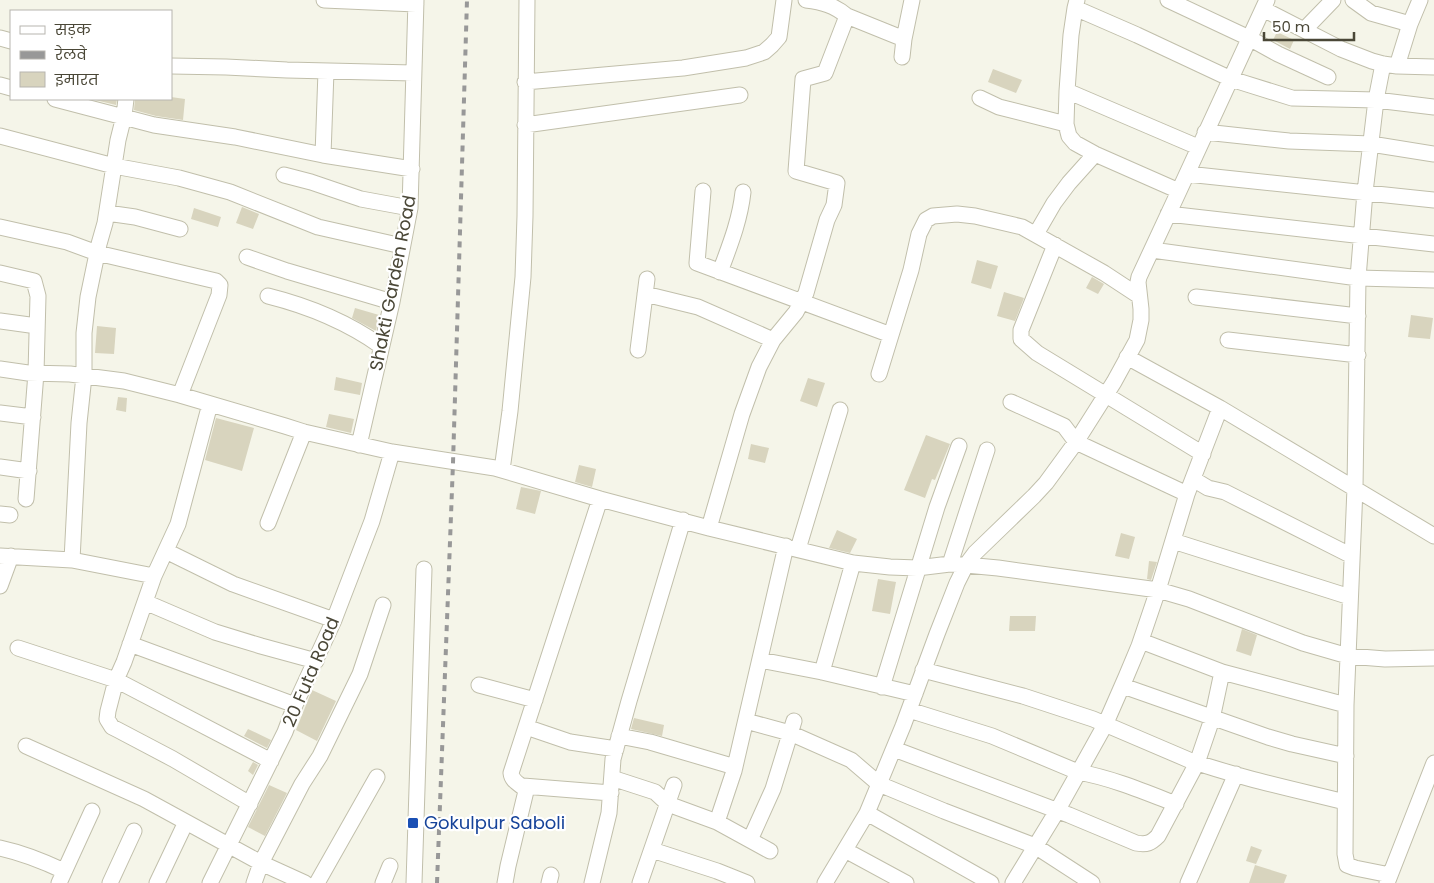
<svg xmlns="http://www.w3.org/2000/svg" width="1434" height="883" viewBox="0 0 1434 883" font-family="Poppins,'Noto Sans Devanagari',sans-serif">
<rect width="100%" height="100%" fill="#f5f5e9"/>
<!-- building -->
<path fill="#d8d4be" d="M1277,32L1294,40L1290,49L1273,40Z
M993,69L1022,80L1016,93L988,82Z
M171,97L185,99L183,120L156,116L134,110L135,99H171Z
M91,99H117L116,105Z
M242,207L259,214L253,229L236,223Z
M194,208L221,217L218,227L191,219Z
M977,260L998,266L991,289L971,283Z
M1092,277L1104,284L1098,294L1086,288Z
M1004,292L1024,298L1015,321L997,316Z
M355,308L379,315L376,331L352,318Z
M1411,315L1433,318L1430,339L1408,337Z
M97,326L116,328L114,354L95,353Z
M336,377L362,383L360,395L334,390Z
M808,378L825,383L817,407L800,401Z
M118,397L127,398L126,412L116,410Z
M329,414L354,419L351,433L326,427Z
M216,418L254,428L242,471L205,460Z
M926,435L950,444L935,480L932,479L925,498L904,490Z
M751,444L769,448L765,463L748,459Z
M579,465L596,469L592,487L575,482Z
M521,487L541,491L535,514L516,509Z
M837,530L857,539L850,553L829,548Z
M1121,533L1135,537L1129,559L1115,556Z
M1149,561L1157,562L1151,580L1147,579Z
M878,579L896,582L890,614L872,611Z
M1010,616H1036L1035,631H1009Z
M1242,629L1257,635L1251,656L1236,651Z
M312,690L336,701L317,741L296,730Z
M634,718L664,725L662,736L631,729Z
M248,729L271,740L267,748L244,736Z
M253,762L258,765L253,775L248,771Z
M269,785L287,793L265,836L248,827Z
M1251,846L1262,850L1256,864L1246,861Z
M1255,865L1287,875L1284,883H1249Z"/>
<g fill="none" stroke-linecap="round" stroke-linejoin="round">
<!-- minor casing -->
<g stroke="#c1bfab" stroke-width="17">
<path id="minor" d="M324,0L416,4
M806,0C822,2 834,5 847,16
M1077,0L1075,8L1071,35L1067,91L1066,124L1069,136L1075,143L1095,154L1179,191L1267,0
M1168,0L1249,38L1278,54L1328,77
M1353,0L1371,13L1410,24
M1075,8L1137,35L1231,79L1292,98L1376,100L1434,107
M1263,9L1341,49L1372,61L1383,64L1397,66L1434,67
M1305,29L1333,0
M0,38L11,41
M902,57L904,39L912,0
M1383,64L1376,100L1365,192L1358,278L1355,488L1346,705L1345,854L1347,865L1355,868L1390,875
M171,66L226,67L287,70L413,73
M1397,66L1410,24L1420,0
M525,82L683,68L746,58L764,52L772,45L779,37L784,0
M0,85L11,88
M1067,91L1198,147
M980,98L999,107L1066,124
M55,99L154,125L235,137L323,155L412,169
M525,125L740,95
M1205,132L1289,141L1371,144L1434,154
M0,136L114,166L179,178L230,192L318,227L402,246
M323,155L326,71
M1187,174L1434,200
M284,175L311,182L361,199L410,208
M703,191L697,263L891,335
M107,213L135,217L180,229
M1168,214L1434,244
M0,227L67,242L97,253L216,281L220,285L219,295L180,395
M1036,234L1054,203L1069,183L1095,154
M1055,245L1021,330V339L1037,353L1203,454
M1152,250L1358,278L1434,280
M247,257L287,271L392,302
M720,272C730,245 740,220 743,192
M0,273L34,281L38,296L36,373L26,499
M645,294L698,307L773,340
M268,296C308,306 347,322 381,346
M1196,297L1358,316
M0,321L37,326
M1228,340L1358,355
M638,350L647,279
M1127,357L1220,408L1434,536
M0,369L28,373L70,374L124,381L180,395L285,426L304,432L392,452L495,468L600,499L709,528L853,563L890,567L917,568L950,564L966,565L998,568L1158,590L1189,599L1303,643L1348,656L1385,659L1434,658
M879,374L911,270L919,234L926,220L933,216L957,214L975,216L1022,227L1104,273L1139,296
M1011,402L1064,426L1076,442L1187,494
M210,404L178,524L154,576L124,662L116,680L108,711L107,719L112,727L118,730L173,759L250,804
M0,413L33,417
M359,445L392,302L410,208L416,0
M0,467L29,471
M502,470L510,411L523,277L525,216L527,0
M1193,479L1208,488L1225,492L1352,556
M0,514L10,515
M268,523L304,432
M709,528L742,414L759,367L773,340L796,312L806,293L827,220L834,205L837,183L796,171L803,79L825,73L847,16L904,39
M1173,541L1350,597
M798,549L840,410
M166,551L233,584L334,620
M0,556L72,560L154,576
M72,560L79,423L84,376V333L88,297L99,244L105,223L118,140L124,116L126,99
M950,564L987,450
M0,586L11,556
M145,602L215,632L261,646L316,661
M1141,641L1222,672L1346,705
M130,644L295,705
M18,648L116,680L271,761
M760,660L822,672L915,694
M923,670L1023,696L1093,719L1189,760C1240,778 1293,789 1345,802
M822,672L853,563
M479,685L535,700
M1123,686L1268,737L1292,744L1346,756
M882,687L937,507L959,446
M909,710L992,736L1078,772C1112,778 1145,792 1176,804
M746,721L790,733L851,760L879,784L944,811L1035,846L1092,883
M526,727L570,742L616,749
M619,736L650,742L735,767
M26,746L144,799L261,863L305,883
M894,749L1069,815L1136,843C1147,845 1151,843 1158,836L1197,763L1212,719L1222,672
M612,778L655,792L668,804L717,822L770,851
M523,786L611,793
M867,813L991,883
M717,822L734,771L786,546
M750,840L773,789L794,721
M0,848C23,853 43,861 64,871
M652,850L717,871L747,883
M845,850L906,883
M59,883L92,811
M110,883L134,831
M157,883L186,822
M210,883L285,732L295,705L334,620L372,521L392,452
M254,883L261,863L302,784L320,756L360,674L383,605
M317,883L377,777
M383,883L390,866
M414,883L424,569
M505,883L508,866L526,791C522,784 512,783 511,773L600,499
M549,883L551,875
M592,883L609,813L613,759L629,701L683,520
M640,883L674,785
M825,883L867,813L903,726L937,634L957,583L966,565L975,553L1034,496L1046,483L1076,442L1114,382L1137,340L1141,320V309L1138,282L1139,277L1179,191
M1013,883L1057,811L1105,725L1126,677L1139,646L1158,590L1187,494L1220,408
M1188,883L1236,774
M1387,883L1434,763"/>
</g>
<!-- minor -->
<use href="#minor" stroke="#fff" stroke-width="15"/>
<!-- rail -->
<path stroke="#989898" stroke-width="4" stroke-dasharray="6 6" stroke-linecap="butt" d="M437,883L453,463L467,0"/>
</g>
<!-- markers -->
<rect fill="#1a4fb4" stroke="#fff" stroke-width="2" x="407" y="817" width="12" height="12" rx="2.5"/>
<g text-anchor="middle" stroke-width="4.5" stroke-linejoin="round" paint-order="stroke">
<!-- street labels -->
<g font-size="18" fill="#4a4737" stroke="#fff">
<text transform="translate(393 283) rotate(-79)" y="6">Shakti Garden Road</text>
<text transform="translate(311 672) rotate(-67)" y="6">20 Futa Road</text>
</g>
<!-- transit labels -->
<g font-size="18" fill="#164399" stroke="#fff" text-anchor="start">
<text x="424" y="829">Gokulpur Saboli</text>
</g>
</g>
<!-- legend -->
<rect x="10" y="10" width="162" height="90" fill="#ffffff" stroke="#b7b5af"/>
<rect x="20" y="26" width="25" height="8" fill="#ffffff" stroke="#b7b5af"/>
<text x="55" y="35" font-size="15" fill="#4a4737">सड़क</text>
<rect x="20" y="51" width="25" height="8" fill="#989898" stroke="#b7b5af"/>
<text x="55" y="60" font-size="15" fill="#4a4737">रेलवे</text>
<rect x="20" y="72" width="25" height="15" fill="#d8d4be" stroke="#b7b5af"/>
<text x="55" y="85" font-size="15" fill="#4a4737">इमारत</text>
<!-- scale -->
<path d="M1264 32v8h90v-8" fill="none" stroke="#4a4737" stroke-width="2.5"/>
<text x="1272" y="32" font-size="15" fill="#4a4737" stroke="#ffffff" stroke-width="4" paint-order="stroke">50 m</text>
</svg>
